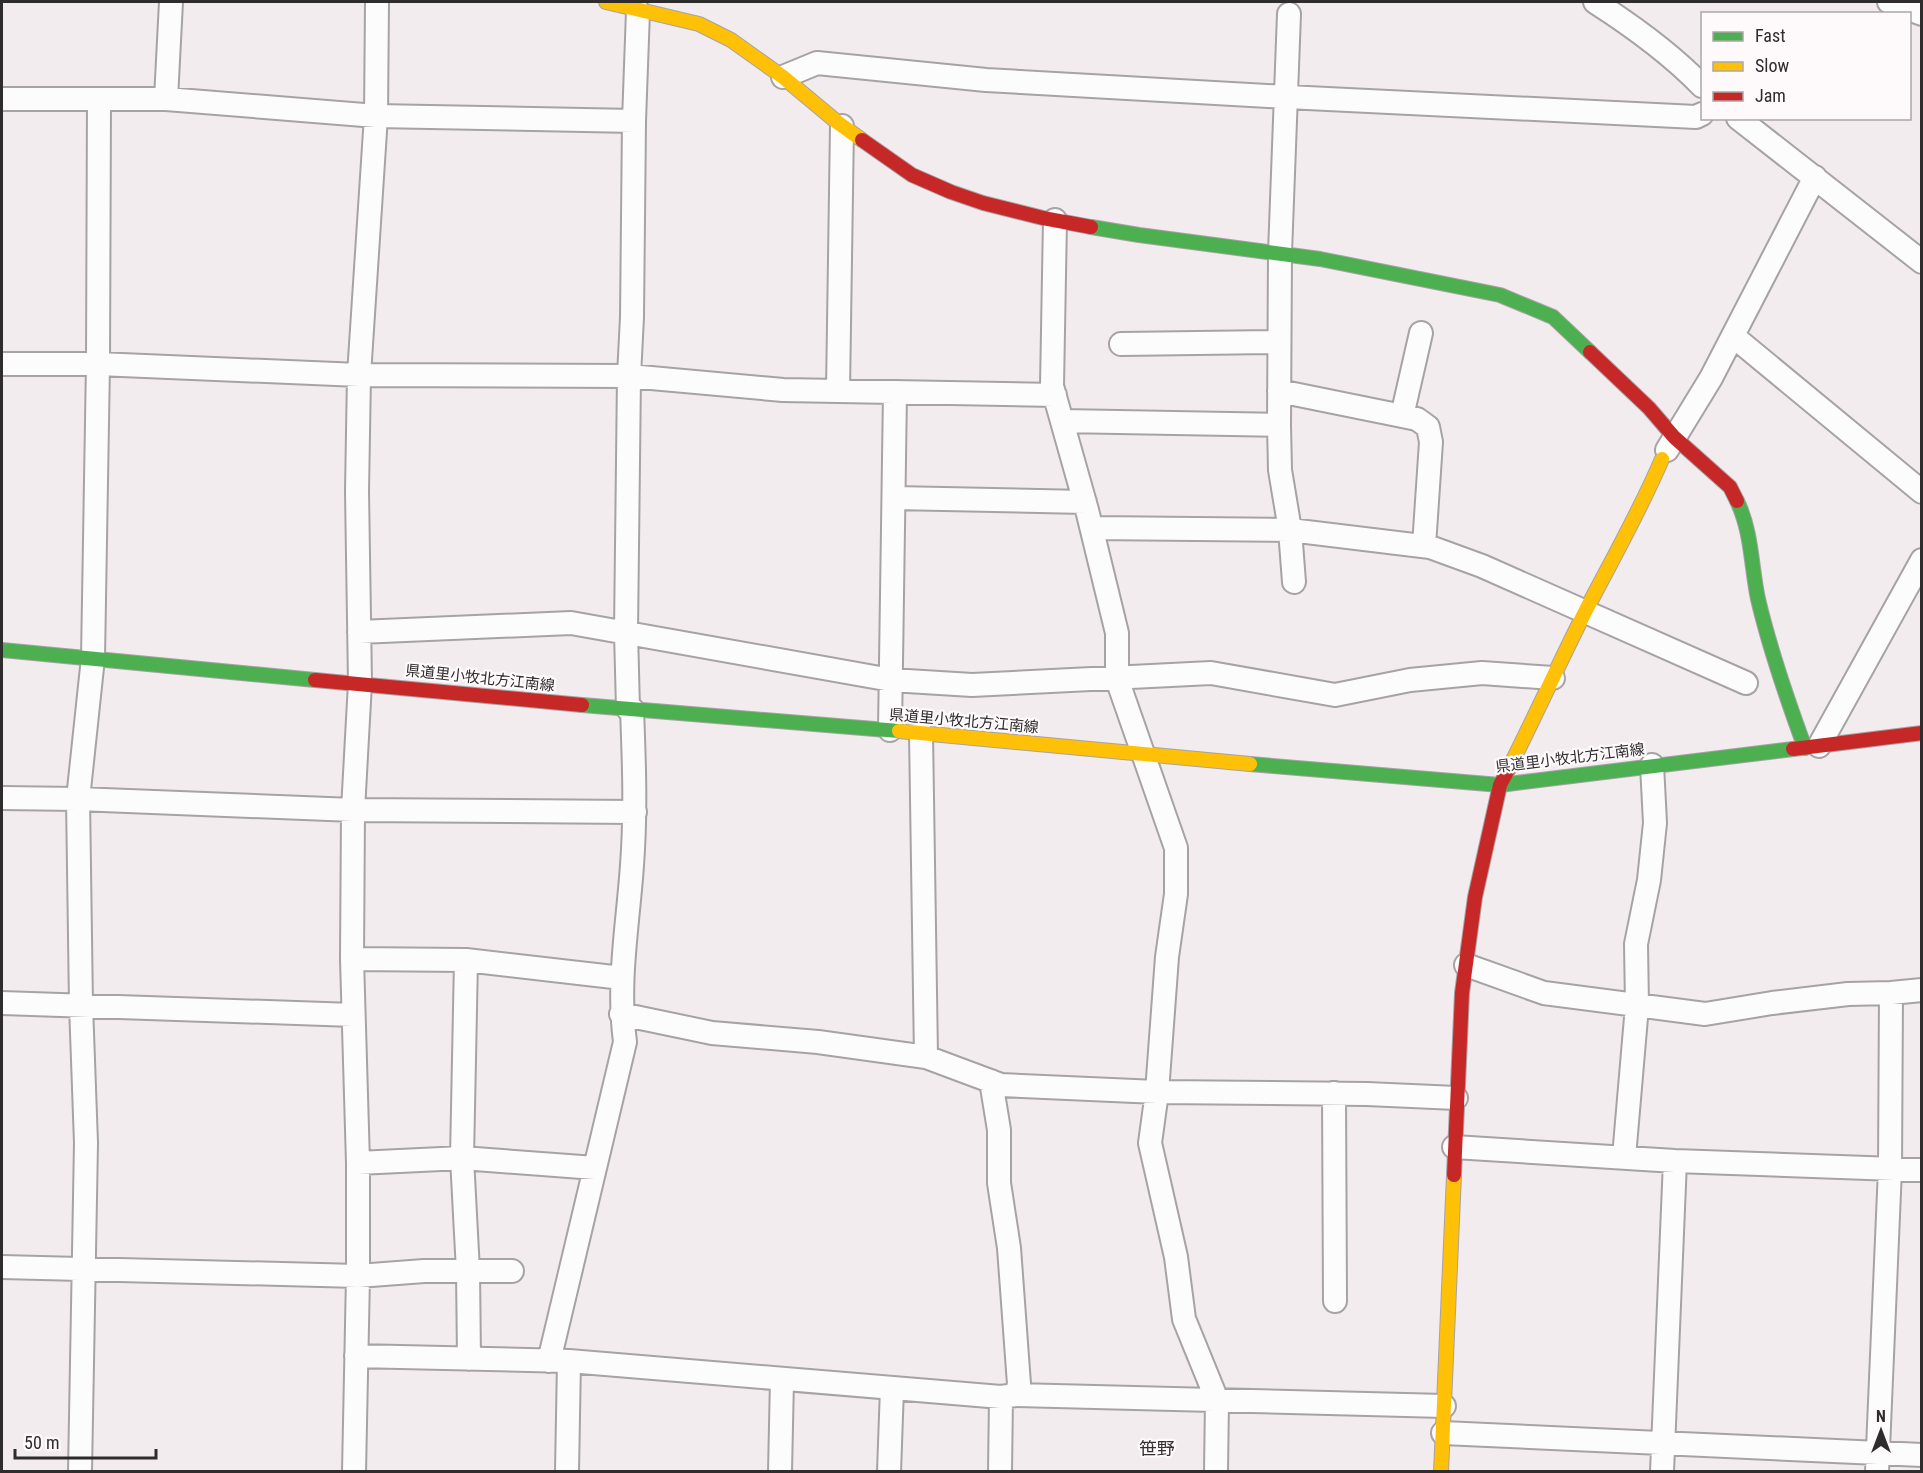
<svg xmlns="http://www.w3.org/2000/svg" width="1923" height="1473" viewBox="0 0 1923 1473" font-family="'Roboto Condensed','Noto Sans JP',sans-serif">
<rect width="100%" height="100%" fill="#f2ecef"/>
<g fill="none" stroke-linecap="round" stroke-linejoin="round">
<!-- street casing -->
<g stroke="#a7a2a4" stroke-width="26">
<path id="street" d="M1595,2C1634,27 1670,53 1702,86
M1889,2L1922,14
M1289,14L1280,253L1279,425L1280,470L1290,530L1294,582
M783,77L817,63L986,80L1287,97L1696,117L1702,114
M2,99H166L376,116L634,121
M166,99L171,2
M1738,118L1922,262
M1055,220L1052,386L1087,510L1117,633V679L1176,848V894L1167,957L1157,1092L1150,1143L1176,1257L1184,1319L1217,1400L1216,1472
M1733,336L1922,492
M1121,344L1279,342
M2,364H98L359,375L629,376L783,390L1055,395
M838,391L842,126
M1279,391L1417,419L1428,427L1431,442L1424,546
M1402,416L1421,333
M1062,421L1279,425
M1667,450L1711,378L1815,177
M894,498L1085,502
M1092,528L1290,530L1430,547L1482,566L1746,683
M359,632L571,623L891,680L972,685L1211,673L1335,695L1410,680L1482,673L1553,678
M628,709L626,632L629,376L632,317L634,121L638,11
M890,730L895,392
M921,733L926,1057
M1819,746L1922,560
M2,798L78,799L353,810L635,812
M352,959L466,960L622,978
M466,960L462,1158L468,1271L469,1359
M1466,965L1544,993L1705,1014L1772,1003L1848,994L1891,993L1922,990
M2,1003L353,1015
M621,1014L712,1033L818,1042L926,1057L1001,1085L1157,1092L1367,1094L1456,1098
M1334,1093L1335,1301
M1454,1147L1675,1161L1922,1170
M1624,1157L1637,1006L1636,944L1649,880L1655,823L1652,765
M358,1163L462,1158L595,1168
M2,1267L358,1276L424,1271H512
M356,1356L569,1361L1001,1397L1016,1395L1019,1384L1009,1248L999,1183V1130L991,1081
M549,1361L625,1042C617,982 628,924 632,865C636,813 634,761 632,709
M1016,1395L1444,1406
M1443,1433L1922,1455
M80,1472L86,1143L81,1005L78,799L93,658L98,364L99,99
M354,1472L358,1276V1163L352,959L353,810L360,683L357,491L359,375L376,116L377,2
M567,1472L569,1361
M780,1472L782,1379
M889,1472L892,1388
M1000,1472L1001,1397
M1662,1472L1675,1161
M1877,1472L1890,1169L1891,993"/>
</g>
<!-- fast casing -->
<g stroke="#a7a2a4" stroke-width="16">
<path id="fast" d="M1091,227L1139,235L1320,259L1500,295L1553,317L1590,352
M1737,501C1752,532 1751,566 1758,599C1770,650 1787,699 1805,748
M2,650L315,680
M582,705L899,731
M1250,764L1500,785L1793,749"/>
</g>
<!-- slow casing -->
<g stroke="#a7a2a4" stroke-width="16">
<path id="slow" d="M606,2L699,24L731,40L783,77L837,122L862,140
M899,731L1250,764
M1508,770C1535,717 1559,663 1586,610C1612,560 1640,511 1662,459
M1441,1472L1454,1175"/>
</g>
<!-- jam casing -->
<g stroke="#a7a2a4" stroke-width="16">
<path id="jam" d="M862,140L912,175L951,192L983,203L1043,218L1091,227
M1590,352L1649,408L1674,437L1730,487L1737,501
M315,680L582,705
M1793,749L1922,733
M1454,1175L1462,993L1475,897L1500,785L1508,770"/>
</g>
<!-- street -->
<use href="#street" stroke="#fdfcfd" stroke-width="22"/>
<!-- fast -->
<use href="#fast" stroke="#4caf50" stroke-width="14"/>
<!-- slow -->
<use href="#slow" stroke="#ffc107" stroke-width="14"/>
<!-- jam -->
<use href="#jam" stroke="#c62828" stroke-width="14"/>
</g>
<g text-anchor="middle" stroke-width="4.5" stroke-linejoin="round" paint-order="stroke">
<!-- street labels -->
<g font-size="15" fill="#2f2c2d" stroke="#fef9fb">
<text transform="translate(480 678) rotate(6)" y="5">県道里小牧北方江南線</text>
<text transform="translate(964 721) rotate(5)" y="5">県道里小牧北方江南線</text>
<text transform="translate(1570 758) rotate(-7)" y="5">県道里小牧北方江南線</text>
</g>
<!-- quarter labels -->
<g font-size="18" fill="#362f32" stroke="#fef9fb">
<text x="1157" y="1455">笹野</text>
</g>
</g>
<!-- border -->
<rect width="1923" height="1473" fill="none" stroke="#2f2c2d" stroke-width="6"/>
<!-- legend -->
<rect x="1701" y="12" width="210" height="108" fill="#fef9fb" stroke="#aba7a9" stroke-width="1.5"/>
<rect x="1713" y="32" width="30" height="9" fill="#4caf50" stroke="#aba7a9" stroke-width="1.5"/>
<text x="1755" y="42" font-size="18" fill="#2f2c2d">Fast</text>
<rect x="1713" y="62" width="30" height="9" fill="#ffc107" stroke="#aba7a9" stroke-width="1.5"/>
<text x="1755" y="72" font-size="18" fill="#2f2c2d">Slow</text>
<rect x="1713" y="92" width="30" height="9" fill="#c62828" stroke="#aba7a9" stroke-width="1.5"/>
<text x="1755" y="102" font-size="18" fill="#2f2c2d">Jam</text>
<!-- north arrow -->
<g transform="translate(1881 1431)" stroke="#fef9fb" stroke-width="4.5" paint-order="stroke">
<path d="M0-4.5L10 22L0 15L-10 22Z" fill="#2f2c2d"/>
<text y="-9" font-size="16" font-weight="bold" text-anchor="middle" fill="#2f2c2d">N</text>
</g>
<!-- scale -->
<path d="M15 1449v9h141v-9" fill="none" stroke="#2f2c2d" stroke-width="3"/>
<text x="24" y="1449" font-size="18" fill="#2f2c2d" stroke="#fef9fb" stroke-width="4.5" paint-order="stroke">50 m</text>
</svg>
